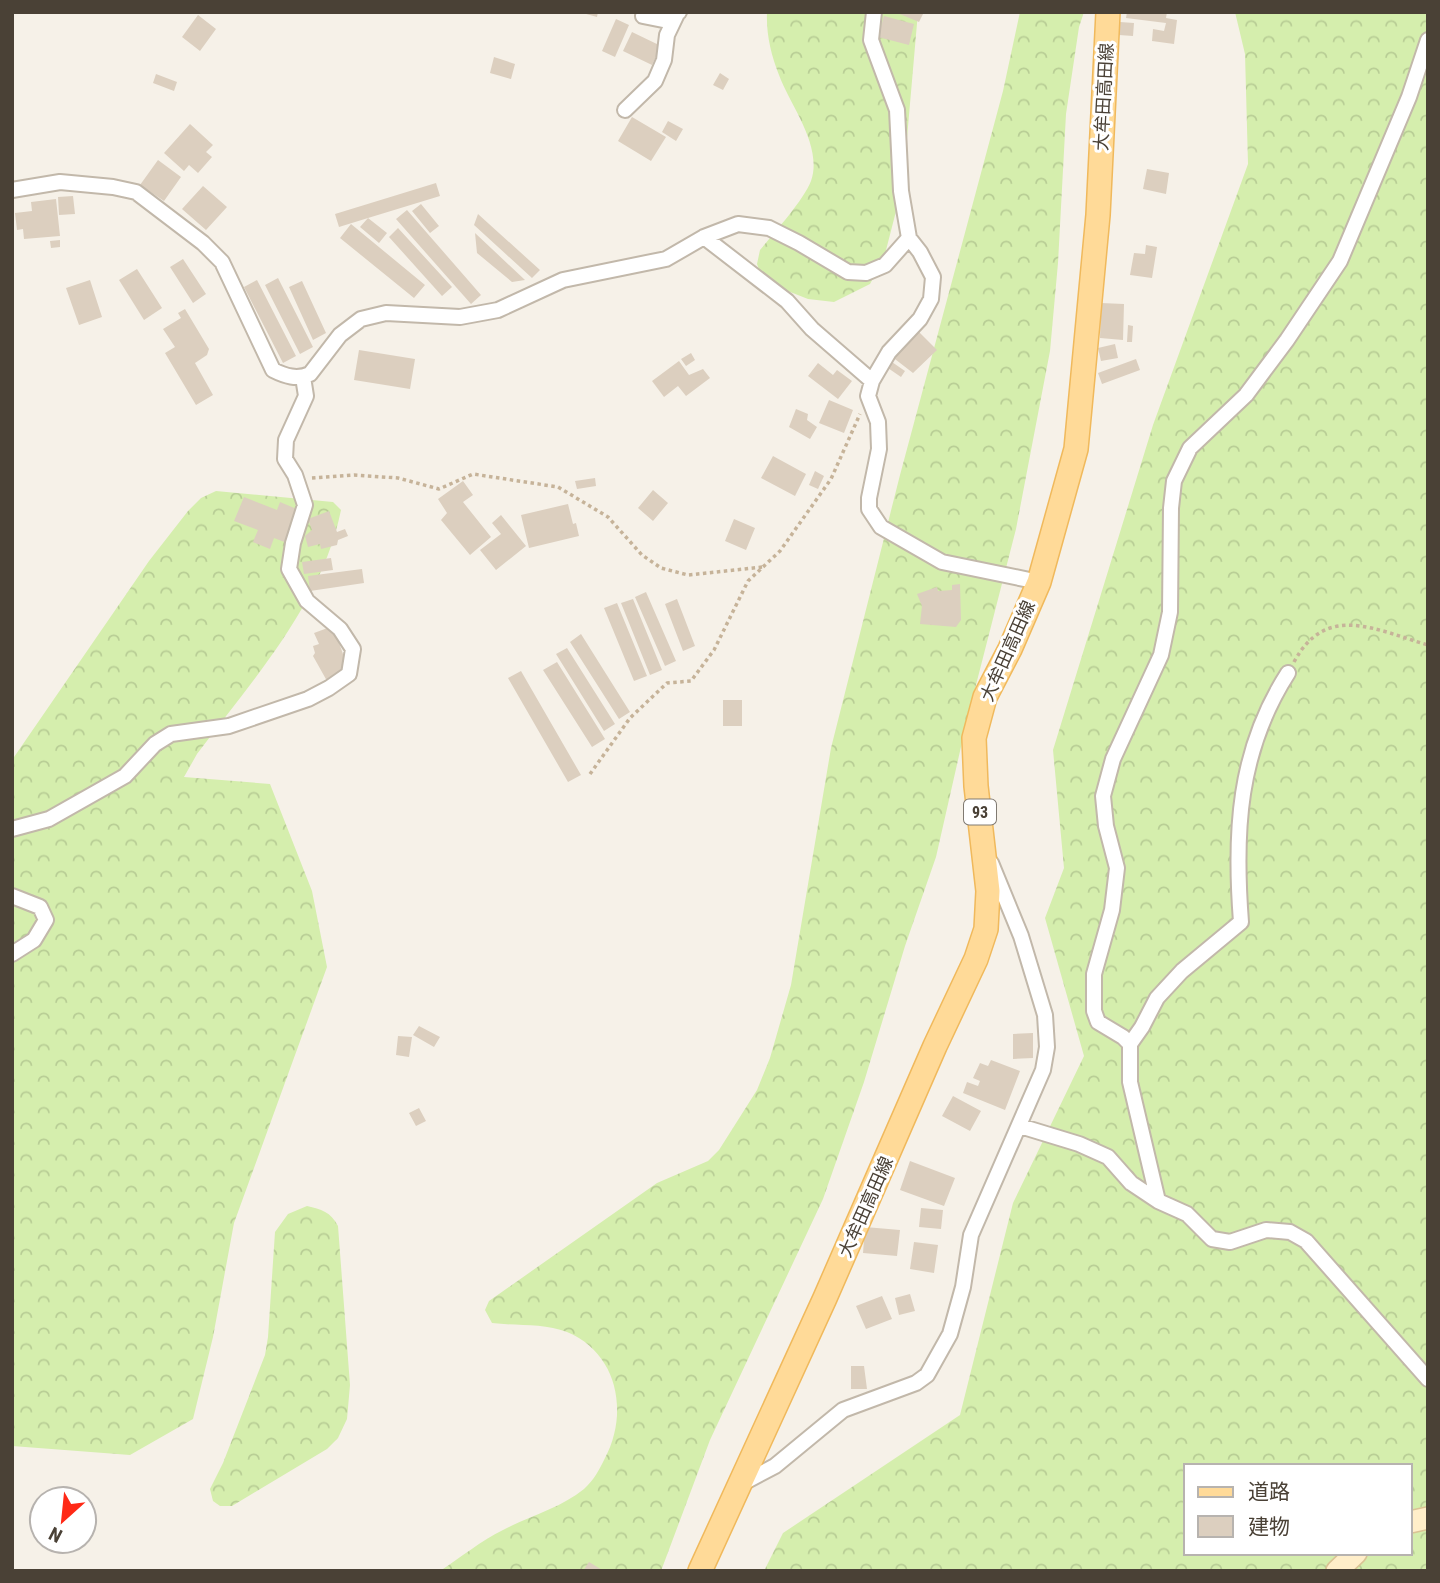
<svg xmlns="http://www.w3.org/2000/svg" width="1440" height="1583" viewBox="0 0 1440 1583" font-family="'Roboto Condensed','Noto Sans JP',sans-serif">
<defs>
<pattern id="forest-crowns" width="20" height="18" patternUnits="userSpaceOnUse" patternTransform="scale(1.75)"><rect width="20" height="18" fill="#d5eead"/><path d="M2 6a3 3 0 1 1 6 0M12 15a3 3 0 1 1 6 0" fill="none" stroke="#b8cd95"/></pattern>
</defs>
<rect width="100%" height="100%" fill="#f6f1e8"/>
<!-- forest -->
<path fill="url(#forest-crowns)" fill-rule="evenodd" d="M767,12H918L903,184L884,258L870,284L834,302L808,299L775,286L761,275L757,264L760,250C774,233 803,201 811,181C823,146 791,107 779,75C771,55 766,34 767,12Z
M1020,12H1084L1079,27L1066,114L1058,263L1050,351L1016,529L968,716L936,857L905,946L864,1082L823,1199L710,1440L661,1571H440C461,1557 481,1541 503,1530C529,1516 561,1508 584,1489C594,1480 599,1470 605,1458C629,1413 618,1353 567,1332C544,1323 516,1326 492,1323L485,1310L489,1301L657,1183L708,1161L719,1150L757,1090L770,1058L791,985L831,748L900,475L1003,91Z
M1235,12H1428V1571H764L783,1533L960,1415L1013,1203L1084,1056L1045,918L1064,868L1053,750L1153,425L1248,164L1245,54ZM1186,1466H1410V1553H1186Z
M216,491L333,502L341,510C322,604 253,679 197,754L184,777L270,784L312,891L327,967L234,1223L213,1337L193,1419L130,1455L12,1446V760L149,561L188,511L201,498Z
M307,1206C321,1209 331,1212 338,1226L350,1385L347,1419L338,1438L327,1449L232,1506H220L213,1501L210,1489L223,1463L265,1355L268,1337L275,1232L288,1214Z"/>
<!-- building -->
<path fill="#dccfbf" d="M579,12H598L597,17Z
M895,12H922L923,14L919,22Z
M1127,12H1167L1166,18L1177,20L1174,44L1152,41L1153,29L1164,31L1166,23L1126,18Z
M198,15L216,29L200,51L182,37Z
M884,16L914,24L909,45L878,37Z
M616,19L629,25L615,57L602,51Z
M1120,22L1134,23L1133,36L1119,35Z
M632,32L661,46L652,65L623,51Z
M494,57L515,64L511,79L490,73Z
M720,73L729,79L723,90L713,85Z
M156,74L177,82L174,91L153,83Z
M632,117L666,137L651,161L618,141Z
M668,121L683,129L676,141L662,132Z
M190,124L213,145L206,152L212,157L198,173L189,165L184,171L164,153Z
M158,160L181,177L164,201L140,185Z
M1147,169L1169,173L1166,194L1143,189Z
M436,183L440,196L368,218L387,233L379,243L360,227L368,218L339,227L335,214Z
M203,186L227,207L206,230L182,209Z
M73,196L75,214L59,215L58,197Z
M56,199L60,236L24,239L23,229L17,230L15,213L32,211L31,202Z
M421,204L439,226L430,233L412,211Z
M407,210L481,295L471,304L396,219Z
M478,214L540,270L532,278L474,225Z
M351,224L425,285L414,298L340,238Z
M398,228L452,287L442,296L389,237Z
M475,233L525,280L512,282L477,253Z
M60,240V247L51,248L50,241Z
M1146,245L1157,247L1152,278L1130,275L1134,253L1145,254Z
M183,259L206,294L193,303L170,267Z
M137,269L162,308L144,320L119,280Z
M278,278L313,347L300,354L265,285Z
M90,280L102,317L79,325L66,288Z
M257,280L296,356L283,363L244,287Z
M302,281L326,333L313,340L289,287Z
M1101,303L1124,304L1123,340L1100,338Z
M185,309L209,349L207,355L195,363L213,395L196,405L165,353L175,347L163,329L181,318L178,313Z
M1128,325L1133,326L1132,342H1127Z
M917,330L937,350L913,373L891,356Z
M1115,344L1118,358L1101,361L1098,348Z
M359,350L415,359L410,389L354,380Z
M691,353L695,360L686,366L681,359Z
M1136,359L1140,370L1102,384L1098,373Z
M889,360L905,371L901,377L885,366Z
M679,361L689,375L703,369L710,378L686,396L678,386L664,397L652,381Z
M818,363L833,375L837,370L852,381L838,399L808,376Z
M829,400L853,410L844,433L819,423Z
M796,409L808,414L807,420L817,427L810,439L789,427Z
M773,456L806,474L795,496L761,478Z
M815,471L824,476L818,489L809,485Z
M595,478L596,486L577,489L575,481Z
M463,481L473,495L463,502L491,537L470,555L441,520L447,513L438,499Z
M653,490L668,503L653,521L638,508Z
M244,497L277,510L280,502L299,510L287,543L274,538L270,549L253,542L258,530L234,521Z
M568,504L573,524L576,523L579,536L529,548L521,515Z
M329,511L337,532L345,529L348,536L338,540L337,545L321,549L320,544L308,547L305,536L312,530L308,519Z
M501,515L526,546L496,570L480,550L501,534L492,523Z
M734,519L755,528L746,550L725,541Z
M331,558L333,570L304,574L302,562Z
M362,569L364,583L310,591L308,576Z
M960,584L961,620L956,627L920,624L922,606L917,594L937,587L938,591L952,590V585Z
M646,592L676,661L665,666L635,597Z
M633,599L662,670L650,675L621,603Z
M677,599L695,646L683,651L665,604Z
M617,603L647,676L634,681L604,608Z
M333,626L343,654L345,671L327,681L313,656L315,653L313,646L319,644L314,633Z
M581,634L630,712L619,719L570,642Z
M567,648L615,724L604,731L556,654Z
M557,662L605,739L592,747L543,670Z
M521,671L581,775L568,782L508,678Z
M723,700H742V726H723Z
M419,1026L440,1037L434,1047L413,1035Z
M1033,1033V1058L1013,1059V1034Z
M398,1036L412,1037L409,1057L396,1055Z
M991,1060L1020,1071L1005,1110L963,1093L967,1082L978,1086L980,1081L973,1078L980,1063L988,1066Z
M953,1096L981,1111L970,1131L942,1116Z
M419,1108L426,1121L416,1126L409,1113Z
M910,1161L955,1178L944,1206L900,1190Z
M921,1208L943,1210L941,1229L919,1227Z
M865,1227L900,1230L897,1256L863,1253Z
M914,1242L938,1245L934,1273L910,1269Z
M910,1294L915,1311L899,1315L895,1298Z
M882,1296L892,1319L866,1329L856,1306Z
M851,1366H864L867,1389H851Z
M589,1562L604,1571H583Z"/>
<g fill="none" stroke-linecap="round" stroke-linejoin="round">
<!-- street casing -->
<g stroke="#c2b8aa" stroke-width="18">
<path id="street" d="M874,12L871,40L897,110L901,191L909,238L920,252L933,277L931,299L920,319L889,352L872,381L868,396L878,422L879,449L869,498V509L881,527L942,562L1039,582
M643,16L663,20L679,12
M625,110L655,81L664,60L667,35L677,14
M12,190L60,182L113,187L136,192L203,243L222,262L273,370C285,376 297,380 310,374L340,335L361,319L386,313L460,317L498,310L563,280L666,259L704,237L738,224L769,228L799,243L848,272L866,273L885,265L909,238
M704,237L787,301L812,329L872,381
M12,829L49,819L125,776L155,744L171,734L229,726L308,699L329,688L349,674L353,649L340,629L307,601L289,569L293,543L305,505L295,475L285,459L286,440L306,396L303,377
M12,896L40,907L46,920L34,940L12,954
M1130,1044L1123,1037L1098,1022L1094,1011V974L1112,910L1117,868L1106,826L1103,796L1113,759L1161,655L1170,612L1171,508L1174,481L1190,448L1246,395L1287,340L1340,261L1409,97L1428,40
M1020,1126L1079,1144L1108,1157L1131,1183L1158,1201L1187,1214L1212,1239L1230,1242L1266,1230L1290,1232L1306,1241L1428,1379
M1158,1201L1130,1082V1044L1142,1027L1157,998L1182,971L1241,922C1234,832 1238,751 1288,673
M741,1484L775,1466L843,1410L916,1383L927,1375L950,1334L963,1287L971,1235L1043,1070L1047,1047L1045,1015L1021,936L991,863"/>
</g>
<!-- secondary casing -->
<g stroke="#dac394" stroke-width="24">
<path id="secondary" d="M1410,1522L1428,1518
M1337,1571L1356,1553"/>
</g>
<!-- primary casing -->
<g stroke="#f0b95c" stroke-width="26">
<path id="primary" d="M700,1571L825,1298L935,1046L976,959L986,929L988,891L976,786L974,738L985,697L1010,649L1039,582L1076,449L1098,215L1108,12"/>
</g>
<!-- path -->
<path stroke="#c6b399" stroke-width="3.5" stroke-dasharray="3.5 3.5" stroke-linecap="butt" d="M312,478L354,475L398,478L439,489L473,474L558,487L608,517L642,555L661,568L688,575L763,567
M1294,662C1326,602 1376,630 1428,645
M590,774L630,718L667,683L691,681L714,650L748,581L780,551L831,479L860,414"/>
<!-- street -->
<use href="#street" stroke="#fff" stroke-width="14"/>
<!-- secondary -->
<use href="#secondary" stroke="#ffeec9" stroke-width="21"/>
<!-- primary -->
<use href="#primary" stroke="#ffda98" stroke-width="23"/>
</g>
<g text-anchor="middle" stroke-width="6" stroke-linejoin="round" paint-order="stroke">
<!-- shield labels -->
<rect fill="#fff" stroke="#807a72" stroke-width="2" x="964" y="799.5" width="32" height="25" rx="5"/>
<g font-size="16" font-weight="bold" fill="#4a4136">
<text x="980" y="818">93</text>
</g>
<!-- street labels -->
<g font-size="18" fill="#4a4136" stroke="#fff">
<text transform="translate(1104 97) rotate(-87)" y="6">大牟田高田線</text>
<text transform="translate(1008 651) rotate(-66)" y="6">大牟田高田線</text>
<text transform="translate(866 1207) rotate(-66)" y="6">大牟田高田線</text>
</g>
</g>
<!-- border -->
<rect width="1440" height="1583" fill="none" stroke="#4a4136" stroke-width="28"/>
<!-- legend -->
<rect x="1184" y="1464" width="228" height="91" fill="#ffffff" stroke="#b7b3af" stroke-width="2"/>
<rect x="1198" y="1487" width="35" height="10" fill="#ffda98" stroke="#b7b3af" stroke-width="2"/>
<text x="1248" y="1499" font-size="21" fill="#4a4136">道路</text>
<rect x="1198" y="1516" width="35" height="21" fill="#dccfbf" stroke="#b7b3af" stroke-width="2"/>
<text x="1248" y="1534" font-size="21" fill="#4a4136">建物</text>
<!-- north arrow -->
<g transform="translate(63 1520) rotate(207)"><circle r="33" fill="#ffffff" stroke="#b7b3af" stroke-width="2"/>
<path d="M0-5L12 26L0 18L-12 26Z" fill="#ff2916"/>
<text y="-10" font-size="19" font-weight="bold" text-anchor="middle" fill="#4a4136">N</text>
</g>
</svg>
